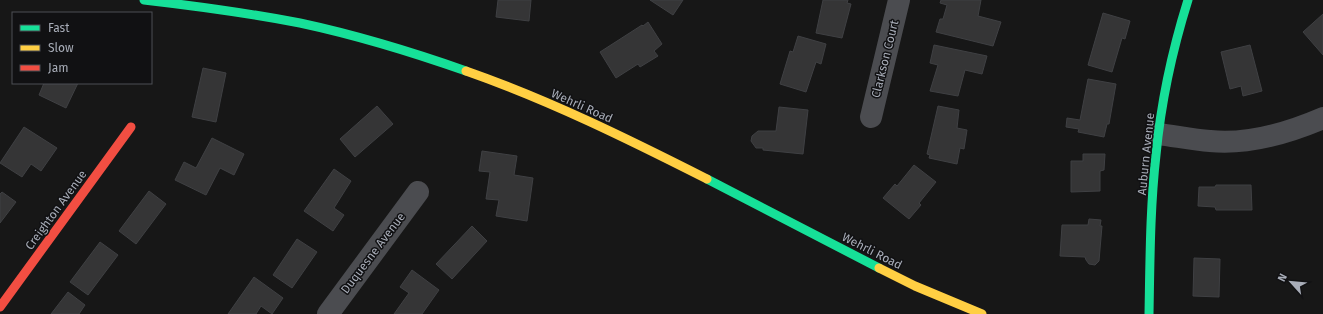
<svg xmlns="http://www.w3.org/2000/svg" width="1323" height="314" viewBox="0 0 1323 314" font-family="'Fira Sans',sans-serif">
<rect width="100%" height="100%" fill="#171717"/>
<!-- building -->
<path fill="#353536" stroke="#3f4043" d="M498,0H531L529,21L496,17Z
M650,0H683L673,15Z
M823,0H848L847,3L851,4L842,38L816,33Z
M941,0H981L978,16L1001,22L993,46L936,32L940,19H943L947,5L940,3Z
M1103,13L1130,21L1125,39L1122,38L1112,72L1088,65Z
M1323,14V55L1303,32Z
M648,22L662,44L654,51L658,56L640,67L638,64L616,78L600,52L642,25L643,26Z
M798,36L826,44L821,64L816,62L806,92L780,84L790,51L793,52Z
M934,45L987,56L982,74L965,70L958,96L930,91L938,65L930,63Z
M1250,45L1262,91L1243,96L1241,86L1230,89L1221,52Z
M203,68L226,73L216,122L192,117Z
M1088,79L1116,84L1109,124H1107L1104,137L1078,132L1079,129L1066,127L1067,118L1080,120Z
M44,83H78L66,108L39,95Z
M377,106L393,124L355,157L340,139Z
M938,106L959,110L957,128L967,130L964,149L960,148L957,164L929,158L930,155L927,154Z
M779,107L808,110L803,154L763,150V148H756L751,141L752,136L758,131H776Z
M24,127L57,148L41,171L31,164L22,177L0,163Z
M212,138L244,154L234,175L220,168L206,195L175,180L184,162L196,168Z
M482,151L517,156L514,175L533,178L527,221L496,216L499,200L486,199L490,172L479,171Z
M1083,154H1105L1104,170L1100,171V191L1071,192V161H1083Z
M914,165L936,182L919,203L921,205L909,219L883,198L895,184L897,186Z
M334,169L351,181L334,208L344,215L333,231L304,211Z
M1216,185H1251L1252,210H1216L1215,207L1198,206L1199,187H1215Z
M149,191L166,204L136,244L119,231Z
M2,192L16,202L0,223V194Z
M1089,219L1101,220L1100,226H1102L1099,261L1095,265L1089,264L1086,260L1085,257L1060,256L1062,225H1088Z
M472,226L487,241L452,279L436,264Z
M297,239L317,252L292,288L273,275Z
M100,242L118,255L88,295L70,282Z
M1194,258L1220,259L1219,297L1193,296Z
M412,270L439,290L422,314H394L409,293L400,287Z
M254,277L283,298L272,314L261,306L256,314H228Z
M68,292L85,305L79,314H51Z"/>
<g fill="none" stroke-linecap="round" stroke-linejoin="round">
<!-- street -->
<path stroke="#4b4c50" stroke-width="22" d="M871,117L899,0
M1158,134C1175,136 1193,140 1210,141C1249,145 1288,133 1323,118
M328,314L418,192"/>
<!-- fast -->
<path stroke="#16e098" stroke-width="9" d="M144,0C196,6 248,13 300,23C356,35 412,52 466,71
M707,179L879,268
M1149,314C1150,261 1150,208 1156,155C1161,102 1172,51 1188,0"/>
<!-- slow -->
<path stroke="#ffcf43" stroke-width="9" d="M466,71C549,100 628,139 707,179
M879,268L915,286L982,314"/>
<!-- jam -->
<path stroke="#f24e42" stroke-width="9" d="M0,307L131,127"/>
</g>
<g text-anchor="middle" stroke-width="3" stroke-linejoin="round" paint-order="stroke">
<!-- street labels -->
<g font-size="12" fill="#a8adb8" stroke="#111113">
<text transform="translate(885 59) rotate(-76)" y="4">Clarkson Court</text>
<text transform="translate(582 106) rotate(24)" y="4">Wehrli Road</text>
<text transform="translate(1146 154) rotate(-84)" y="4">Auburn Avenue</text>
<text transform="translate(56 210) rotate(-54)" y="4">Creighton Avenue</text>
<text transform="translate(872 251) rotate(27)" y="4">Wehrli Road</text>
<text transform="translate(373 253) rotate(-53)" y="4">Duquesne Avenue</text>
</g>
</g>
<!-- legend -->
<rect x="12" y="12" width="140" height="72" fill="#111113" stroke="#4d4f55"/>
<rect x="20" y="25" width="20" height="6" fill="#16e098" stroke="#4d4f55"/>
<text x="48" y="32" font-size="12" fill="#a8adb8">Fast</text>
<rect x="20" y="45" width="20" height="6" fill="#ffcf43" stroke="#4d4f55"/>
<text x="48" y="52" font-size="12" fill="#a8adb8">Slow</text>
<rect x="20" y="65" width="20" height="6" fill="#f24e42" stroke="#4d4f55"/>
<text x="48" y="72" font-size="12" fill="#a8adb8">Jam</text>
<!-- north arrow -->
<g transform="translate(1291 282) rotate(297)" stroke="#111113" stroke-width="3" paint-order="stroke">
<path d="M0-3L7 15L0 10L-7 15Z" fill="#a8adb8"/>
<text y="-6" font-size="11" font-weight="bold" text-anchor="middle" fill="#a8adb8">N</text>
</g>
</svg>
